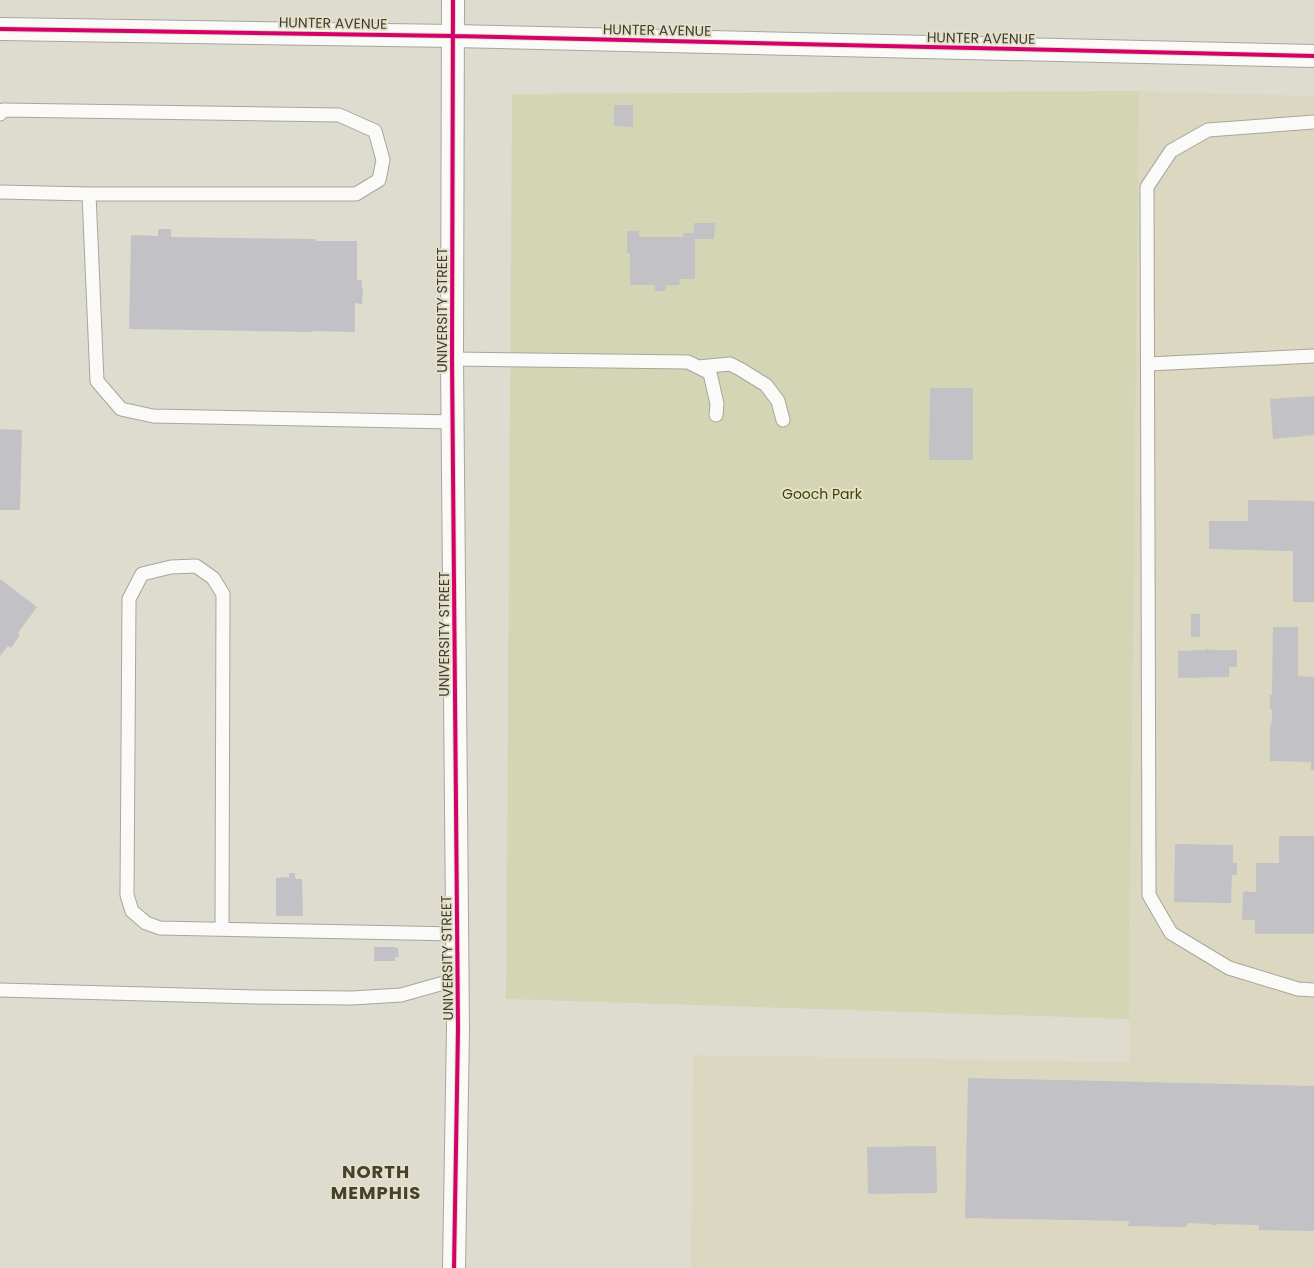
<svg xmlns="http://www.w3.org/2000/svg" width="1314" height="1268" viewBox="0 0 1314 1268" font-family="Poppins,sans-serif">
<rect width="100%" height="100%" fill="#dedccf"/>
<!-- built -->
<path fill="#dcd7c1" d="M1139,91L1314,96V1268H691L693,1055L1129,1062Z"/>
<!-- green -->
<path fill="#d4d5b5" d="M1139,91L1129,1019L506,999L512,94Z"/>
<!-- building -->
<path fill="#c2c1c5" d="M614,105H633V127L614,126Z
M694,223H715L714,239H695V279H679L680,285H666V291H655V285H630V253H627V231H639V237H684L683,233H694Z
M158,229H171V237L315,239L316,241H357V280H362V289H363L362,304L355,303V332L312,331V332L129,329L131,235L158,236Z
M930,388H973V460H929Z
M1314,396V435L1273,439L1270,399Z
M0,429L22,430L20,510H0Z
M1248,500L1314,501V602H1293V551L1209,549V521H1248Z
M0,579L37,607L18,633L20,635L11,648L8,646L0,656Z
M1191,614H1200V637H1191Z
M1273,627H1298V676L1314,677V770H1311V762L1270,761V726H1271V722H1272V709H1270V695H1272Z
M1206,649H1209V650H1237V667H1229V677L1178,678V651L1206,650Z
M1279,836H1314V934H1255V920H1242L1243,892L1249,891V892H1256V863H1279Z
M1175,844L1233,845V863H1237V875H1232L1231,903L1174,902Z
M289,873H295V878H296V879H302L303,916H276V878L289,877Z
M374,947H395V948H398L399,957H395V961H374Z
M968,1078L1314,1086V1231L1259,1230V1225L1217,1224V1225H1211V1224L1187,1223V1227L1128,1226L1129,1221L965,1218Z
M936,1146L937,1193L868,1194L867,1147Z"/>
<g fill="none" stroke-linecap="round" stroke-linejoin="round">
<!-- lane casing -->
<g stroke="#a8a69c" stroke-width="15">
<path id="lane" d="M0,114L3,110L339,115L375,131L383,160L379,180L356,194H89L0,192
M1314,122L1208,130L1171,151L1147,187L1149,895L1171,933L1229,968L1298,989L1314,990
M89,194L97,381L121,409L153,416L453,422
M452,359L688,362L710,373L717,404L716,415
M1148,364L1314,356
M698,367L730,364L740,369L766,385L778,401L783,420
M222,929L223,594L213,578L196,566L171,567L142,574L129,599L127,895L132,911L146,923L160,928L457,934
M0,990L256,997L352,998L401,995L458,979"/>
</g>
<!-- street casing -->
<g stroke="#a8a69c" stroke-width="24">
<path id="street" d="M0,29L453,36L1314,56"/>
</g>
<!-- secondary casing -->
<g stroke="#a8a69c" stroke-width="24">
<path id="secondary" d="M453,0L452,359L458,1029L454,1268"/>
</g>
<!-- lane -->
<use href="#lane" stroke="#fafaf8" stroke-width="13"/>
<!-- street -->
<use href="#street" stroke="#fafaf8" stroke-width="22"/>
<!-- secondary -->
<use href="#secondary" stroke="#fafaf8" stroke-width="22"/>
<!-- cycleway casing -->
<g stroke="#e4e0c9" stroke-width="6">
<path id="cycleway" d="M453,0L452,359L458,1029L454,1268
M0,29L453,36L1314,56"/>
</g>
<!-- cycleway -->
<use href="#cycleway" stroke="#d6006c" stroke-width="4"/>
</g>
<g text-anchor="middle" stroke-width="4" stroke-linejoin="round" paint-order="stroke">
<!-- street labels -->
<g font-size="14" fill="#3e3c33" stroke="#e4e0c9">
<text transform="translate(333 23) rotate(1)" y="5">HUNTER AVENUE</text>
<text transform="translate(657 30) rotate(1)" y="5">HUNTER AVENUE</text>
<text transform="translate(981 38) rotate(1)" y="5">HUNTER AVENUE</text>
<text transform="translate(442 310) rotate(-90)" y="5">UNIVERSITY STREET</text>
<text transform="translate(444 634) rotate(-90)" y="5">UNIVERSITY STREET</text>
<text transform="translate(447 958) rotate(-91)" y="5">UNIVERSITY STREET</text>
</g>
<!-- park labels -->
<g font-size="14" fill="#404200" stroke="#e4e0c9">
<text x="822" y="499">Gooch Park</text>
</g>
<!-- district labels -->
<g font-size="18" font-weight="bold" letter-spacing="1" fill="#45412e" stroke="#e4e0c9">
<text x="376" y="1178">NORTH<tspan x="376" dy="21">MEMPHIS</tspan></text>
</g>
</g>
</svg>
